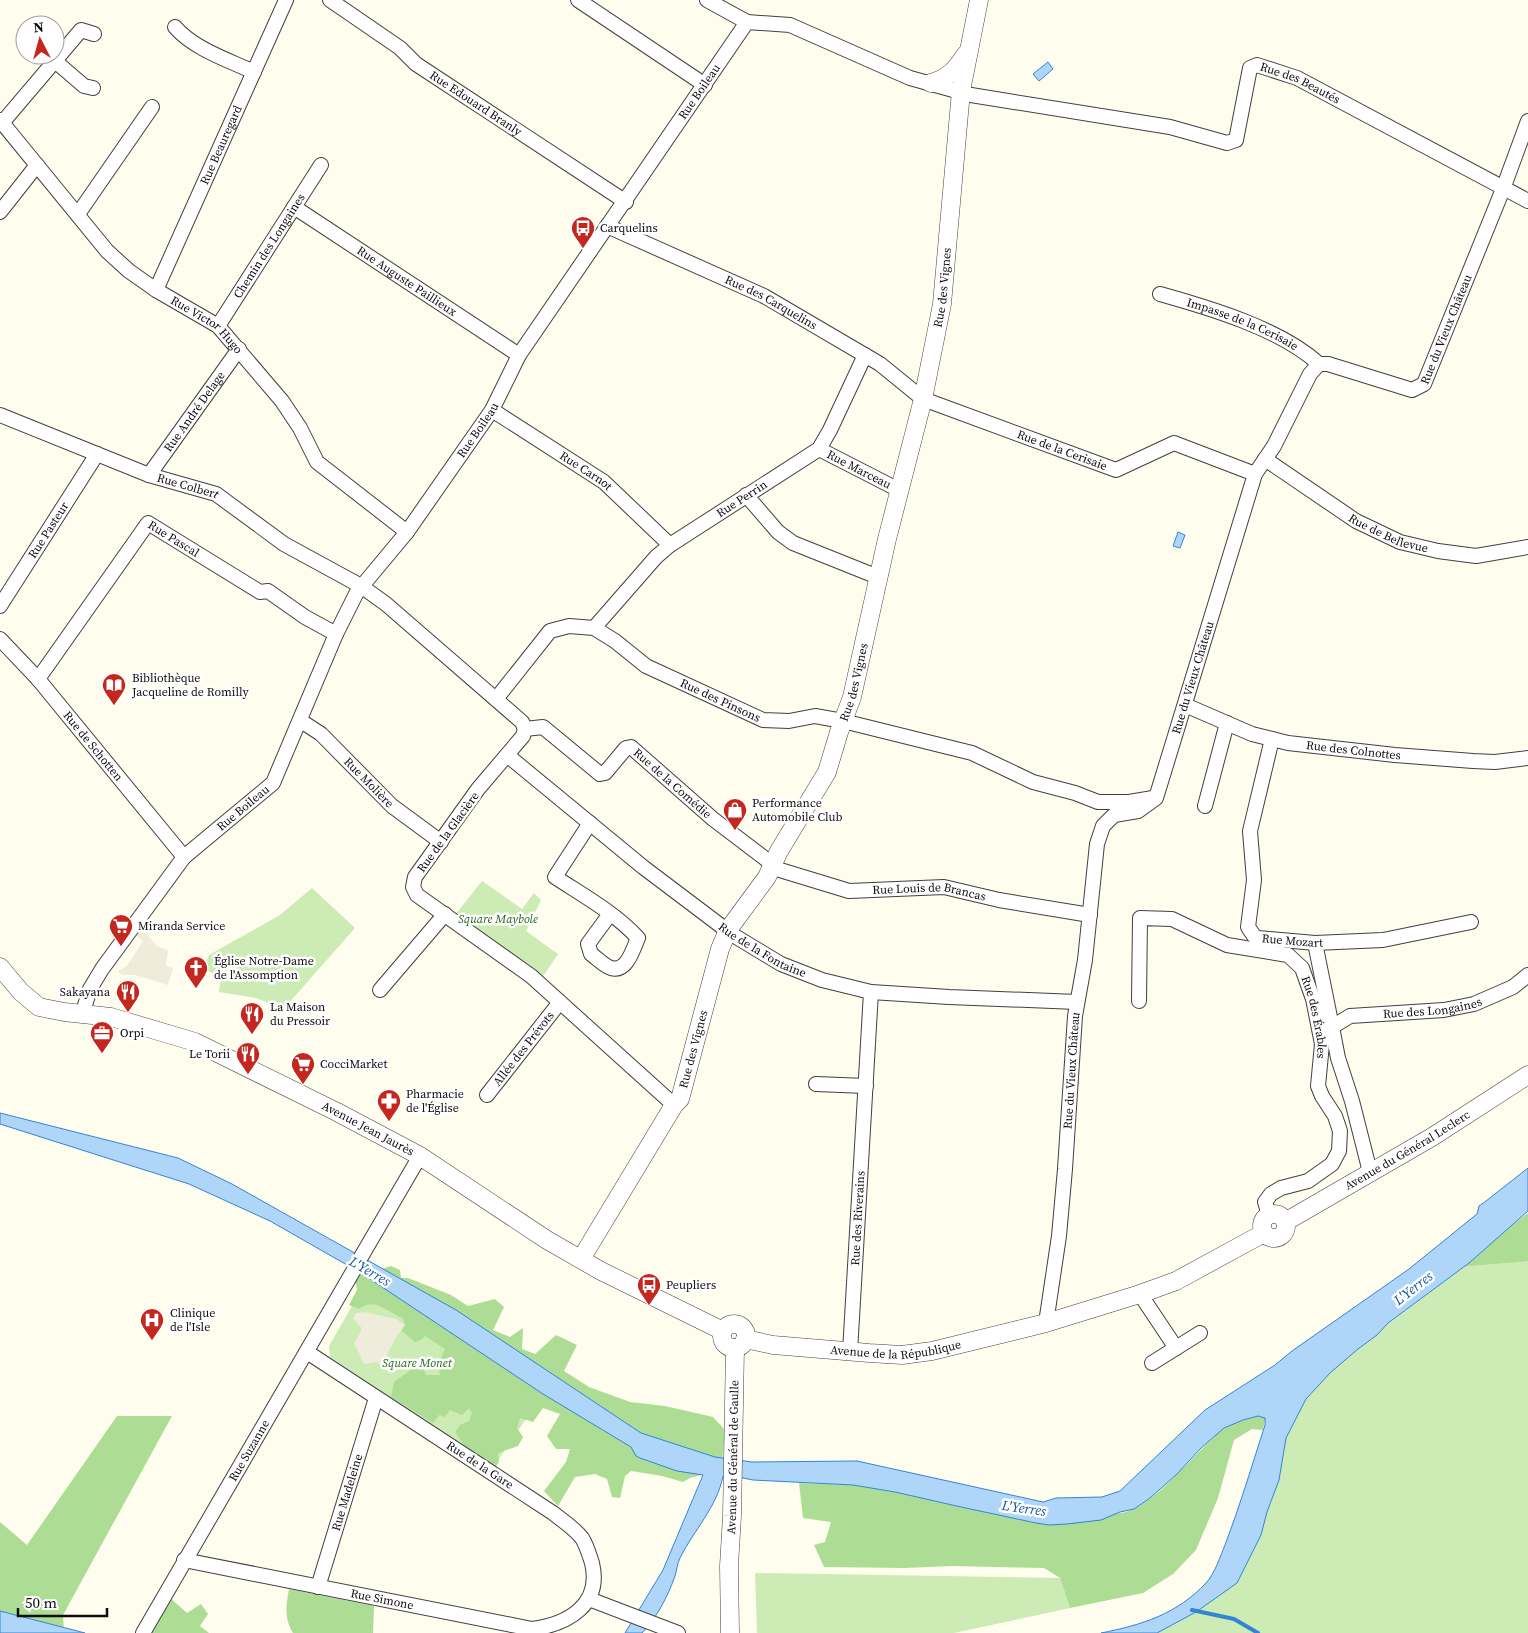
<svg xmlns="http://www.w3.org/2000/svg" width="1528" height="1633" viewBox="0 0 1528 1633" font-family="'Source Serif 4',serif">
<rect width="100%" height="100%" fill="#fffded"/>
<!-- green -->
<path fill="#ccebb5" d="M482,881L522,909L534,893L541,900L526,931L558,954L542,978L455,915Z
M312,888L355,928L279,1014L271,1004L256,998L219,992L221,977L204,969L209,955L280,915Z
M1528,1260V1633H1157L1196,1612L1237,1583L1261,1535L1267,1512L1279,1480L1286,1438L1306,1399L1330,1373L1358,1349L1377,1335L1388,1323L1469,1263Z
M368,1278L543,1394L494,1466L330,1357L329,1346Z
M755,1573L1060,1578L1070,1608L954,1633H757Z"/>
<!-- forest -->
<path fill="#addd94" d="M1528,1213V1261L1457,1267Z
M391,1266L400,1270L401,1278H408L451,1295L468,1306L495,1299L504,1307L493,1330L510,1337L523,1328L522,1349L535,1354L556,1335L577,1345L564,1371L589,1387L630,1402L665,1406L713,1417L725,1430L722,1463L712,1472L690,1478L683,1482L662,1476L631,1471L625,1476L620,1498L612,1497L607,1479L595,1474L575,1477L558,1506L544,1491L566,1462L570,1449H556L547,1436L560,1414L543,1408L533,1422L520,1418L517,1428L523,1437L518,1446L498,1453L499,1462L494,1469L468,1451L455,1432L460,1425L469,1421L472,1413L469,1408L462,1415L450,1410L445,1417L439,1415L433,1423L391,1397L394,1382L416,1366L424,1369L426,1375H440L438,1364L445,1349L425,1336L421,1340L415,1342L401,1330L405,1325L403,1318C387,1313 376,1296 359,1309L349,1305L357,1290L356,1284L350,1280L357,1269L378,1270Z
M117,1416H172L63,1615L64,1633H0V1522L27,1545Z
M1258,1416L1265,1418L1263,1430L1252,1429L1234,1440L1218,1498L1196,1550L1173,1574L1143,1593L1070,1608L1060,1578L1044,1568L951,1566L904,1568L824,1567L814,1545L825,1542L831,1522L803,1518L799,1483L853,1485L894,1492L961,1507L1049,1525L1126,1512C1156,1502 1187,1462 1211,1440C1215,1436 1220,1431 1225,1428C1235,1422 1247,1419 1258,1416Z
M289,1589L374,1606L373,1633H293C284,1619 286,1605 289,1589Z
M169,1597L187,1613L201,1604L208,1614L200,1626L209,1633H151Z"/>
<!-- plaza -->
<path fill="#efecdc" d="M139,926L157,946L168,950L166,966L173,968L168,985L135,975H122L118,971L127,966L143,941L132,933Z
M365,1312L396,1319L405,1325L395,1339L382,1365L376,1362L364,1364L354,1343L361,1331V1327L353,1319L356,1313Z"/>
<!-- water -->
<path fill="#afd6f9" stroke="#3384d4" d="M1048,62L1053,69L1039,81L1033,74Z
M1178,532L1185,535L1180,548L1173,546Z
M0,1113L178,1158L232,1184L456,1310L641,1433L715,1457L752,1462L857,1461L1043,1502L1056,1498L1102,1497L1120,1491L1205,1410L1275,1365L1292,1351L1409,1269L1477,1214L1479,1206L1486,1201L1528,1168V1211L1469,1263L1388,1323L1377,1335L1358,1349L1330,1373L1306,1399L1286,1438L1279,1480L1267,1512L1261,1535L1237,1583L1196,1612L1157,1633H1101C1142,1625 1177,1614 1206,1583C1215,1573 1220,1557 1225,1545C1240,1506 1252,1465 1265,1425V1418L1258,1416L1243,1420L1224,1428L1201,1448L1177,1474L1150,1498L1134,1509L1120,1512L1101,1520L1067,1524L1049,1525L1036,1523L961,1507L895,1492L853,1485L753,1480L738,1477L723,1476C717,1507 694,1530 680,1558C677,1564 677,1570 675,1576C668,1596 656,1619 642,1633H625L663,1570L703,1475L677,1471L640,1458L636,1456L631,1447L543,1394L361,1273C359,1267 353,1266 347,1265L270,1221L189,1184L0,1124Z
M0,1611L85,1633H0Z"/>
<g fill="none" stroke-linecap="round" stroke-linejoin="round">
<!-- stream -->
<path stroke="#3384d4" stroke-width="4" d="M1192,1610L1234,1619L1258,1633"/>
<!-- minor casing -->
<g stroke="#404040" stroke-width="16">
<g id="minor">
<path id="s1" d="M330,0L400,48L416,64L626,202"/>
<path d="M578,0L705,85"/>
<path d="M707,0L747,22"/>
<path d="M175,27C194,49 228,60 254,72"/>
<path d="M55,61L84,86L93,88"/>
<path id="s2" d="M0,120L107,251L129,271L156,290L218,326L282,401L300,428L317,462L407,532"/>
<path d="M2,123L81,30L94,34"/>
<path id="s3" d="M294,207L519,355"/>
<path d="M0,212L37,165"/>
<path d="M78,214L152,107"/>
<path id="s4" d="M607,226L764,296L880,364L923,399L1116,470L1174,443L1255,474"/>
<path id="s5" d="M156,290L286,0"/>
<path id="s6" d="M1160,294C1210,308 1281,329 1319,364"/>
<path id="s7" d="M218,326L321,165"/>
<path id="s8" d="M492,410L604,482L670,545"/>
<path id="s9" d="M0,415L149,475L216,494L284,544L361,586L386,604L522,722L525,729L523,736L478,789L415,877L413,887L417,895L531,976L674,1105"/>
<path id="s10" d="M819,449L899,490"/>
<path id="s11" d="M1265,459L1356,521L1400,542L1438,551L1476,556L1528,547"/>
<path id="s12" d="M149,475L239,349"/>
<path d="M746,495L778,532L793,543L878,577"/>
<path id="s13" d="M0,606L97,454"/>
<path id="s14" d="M594,628L656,557L670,545L819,449L830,430L865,355"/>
<path id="s15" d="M0,639L38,679L184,857"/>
<path id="s16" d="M38,679L148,523L260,592L268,591L305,617L336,634"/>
<path id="s17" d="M496,699L550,631L569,626L594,628L615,641L646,666L763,720L789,721L815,716L843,721L972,753L1033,782L1075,793L1098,802H1129L1153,798"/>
<path id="s18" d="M1185,705L1252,734L1288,743L1395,755L1473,761L1495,762L1528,758"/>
<path id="s19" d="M301,721L321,734L392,806L441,842"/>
<path id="s20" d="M525,729L543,727L600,774L605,773L626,748L631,747L713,819L780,870L849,891L944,887L999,900L1090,915"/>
<path id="s21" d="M1272,739L1250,831L1254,880L1248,927L1254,936L1258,938L1315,943L1383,940L1471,922"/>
<path id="s22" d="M507,755L643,867L733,935L781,964L822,980L871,992L949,997L1077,1002"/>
<path d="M1205,806L1227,723"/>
<path d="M590,823L555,877C584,896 615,913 638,938C633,949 627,973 611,968C604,966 597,958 591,954L588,944L610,914"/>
<path d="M1315,943L1332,1027"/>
<path d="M380,990L445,914"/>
<path id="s23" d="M1139,1001L1140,918L1172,919L1227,945L1288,955L1302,968L1313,999L1322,1044L1318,1086L1322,1096L1335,1116L1340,1131L1339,1151L1332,1164L1308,1181L1281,1188L1271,1194L1265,1202L1269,1215"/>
<path id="s24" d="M82,1015L90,989L102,969L184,857L273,783L336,634L357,592L407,532L492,410L519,355L747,22L790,25L910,78L971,95L1170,127L1227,143L1236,140L1250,68L1257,65L1297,78L1528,201"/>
<path d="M816,1084L866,1086"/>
<path id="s25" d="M487,1095L560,1002"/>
<path id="s26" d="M1370,1172L1352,1101L1338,1058L1332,1027L1350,1016L1444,1010L1474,1004L1513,987L1528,975"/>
<path d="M361,1257L420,1156"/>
<path d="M1140,1294L1176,1348"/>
<path id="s27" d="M1046,1323L1059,1236L1065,1169L1075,1016L1085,960L1097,844L1103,826L1114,815L1138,811L1156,798L1255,474L1274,446L1310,374L1319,364H1328L1412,390L1424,384L1503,189L1528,121"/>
<path id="s28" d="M850,1352L871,992"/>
<path d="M1152,1363L1200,1333"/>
<path id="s29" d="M184,1560L532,1629C568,1624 602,1605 592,1563C589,1554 587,1546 582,1538C574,1528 563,1521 553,1513L307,1352"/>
<path id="s30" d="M318,1587L376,1398"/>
<path d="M589,1599L678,1633"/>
<path id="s31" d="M143,1633L355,1268"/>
</g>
</g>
<!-- tertiary casing -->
<g stroke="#404040" stroke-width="19">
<g id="tertiary">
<path d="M931,83C949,78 956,69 966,54"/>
<path id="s32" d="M0,967L21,992L39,1007L64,1012L111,1017L195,1042L337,1112L420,1156L547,1240L601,1271L723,1331"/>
<circle cx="1274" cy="1226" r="12"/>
<path id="s33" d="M1285,1222L1432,1137L1528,1075"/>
<path id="s34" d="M581,1259L674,1105L680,1099L720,949L728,930L767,877L779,851L827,772L839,732L852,697L887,539L923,399L942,304L961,91L979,0"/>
<circle cx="734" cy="1336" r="12"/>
<path id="s35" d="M745,1339L773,1345L869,1353L902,1355L932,1351L1046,1323L1140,1294L1176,1281L1264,1233"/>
<path id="s36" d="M730,1633L729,1566L732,1516L735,1348"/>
</g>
</g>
<!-- minor -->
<use href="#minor" stroke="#fff" stroke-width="14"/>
<!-- tertiary -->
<use href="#tertiary" stroke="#fff" stroke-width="18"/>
</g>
<!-- icons -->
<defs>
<g id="bus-pin" transform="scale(1.25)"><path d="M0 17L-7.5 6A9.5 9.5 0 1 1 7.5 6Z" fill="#c4271f" stroke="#fff"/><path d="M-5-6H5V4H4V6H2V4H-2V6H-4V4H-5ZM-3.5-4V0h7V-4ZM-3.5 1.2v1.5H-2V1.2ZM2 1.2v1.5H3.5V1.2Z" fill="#fff"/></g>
<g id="library-pin" transform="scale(1.25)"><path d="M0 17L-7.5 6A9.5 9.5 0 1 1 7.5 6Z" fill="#c4271f" stroke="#fff"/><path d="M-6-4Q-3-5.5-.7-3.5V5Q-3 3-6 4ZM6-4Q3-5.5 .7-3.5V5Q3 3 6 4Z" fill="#fff"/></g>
<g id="shop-pin" transform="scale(1.25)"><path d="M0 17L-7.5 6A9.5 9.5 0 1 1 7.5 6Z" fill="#c4271f" stroke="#fff"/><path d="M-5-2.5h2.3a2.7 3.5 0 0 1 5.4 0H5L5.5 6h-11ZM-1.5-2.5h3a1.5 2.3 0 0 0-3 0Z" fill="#fff"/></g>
<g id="supermarket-pin" transform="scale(1.25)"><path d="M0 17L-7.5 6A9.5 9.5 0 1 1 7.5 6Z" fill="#c4271f" stroke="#fff"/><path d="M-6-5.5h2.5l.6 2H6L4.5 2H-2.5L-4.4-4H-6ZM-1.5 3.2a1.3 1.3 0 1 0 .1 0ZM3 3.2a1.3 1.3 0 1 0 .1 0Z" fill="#fff"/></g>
<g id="church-pin" transform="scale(1.25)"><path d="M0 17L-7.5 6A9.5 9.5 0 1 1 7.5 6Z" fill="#c4271f" stroke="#fff"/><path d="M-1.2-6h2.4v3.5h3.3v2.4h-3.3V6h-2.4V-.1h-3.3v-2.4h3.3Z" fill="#fff"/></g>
<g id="restaurant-pin" transform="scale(1.25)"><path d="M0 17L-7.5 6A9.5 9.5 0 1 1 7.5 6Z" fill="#c4271f" stroke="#fff"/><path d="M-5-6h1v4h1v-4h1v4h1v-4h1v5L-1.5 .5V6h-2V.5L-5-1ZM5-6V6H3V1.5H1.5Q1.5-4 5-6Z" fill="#fff"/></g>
<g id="office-pin" transform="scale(1.25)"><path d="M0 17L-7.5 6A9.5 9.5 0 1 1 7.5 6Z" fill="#c4271f" stroke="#fff"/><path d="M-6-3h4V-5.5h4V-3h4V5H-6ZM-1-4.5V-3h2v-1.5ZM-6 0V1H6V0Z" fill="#fff"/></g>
<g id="pharmacy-pin" transform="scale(1.25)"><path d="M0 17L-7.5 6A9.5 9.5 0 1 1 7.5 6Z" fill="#c4271f" stroke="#fff"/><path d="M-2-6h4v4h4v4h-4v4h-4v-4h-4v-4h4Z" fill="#fff"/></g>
<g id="hospital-pin" transform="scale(1.25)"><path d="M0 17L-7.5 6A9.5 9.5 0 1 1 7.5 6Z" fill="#c4271f" stroke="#fff"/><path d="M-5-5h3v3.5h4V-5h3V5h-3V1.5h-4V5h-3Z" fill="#fff"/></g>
</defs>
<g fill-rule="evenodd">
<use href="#bus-pin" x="583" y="228"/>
<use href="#library-pin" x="114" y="685"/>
<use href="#shop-pin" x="735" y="810"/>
<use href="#supermarket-pin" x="121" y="926"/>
<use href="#church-pin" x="196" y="968"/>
<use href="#restaurant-pin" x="128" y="992"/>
<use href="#restaurant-pin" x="252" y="1014"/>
<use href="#office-pin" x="102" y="1033"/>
<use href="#restaurant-pin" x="248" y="1054"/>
<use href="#supermarket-pin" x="303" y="1064"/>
<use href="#pharmacy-pin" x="389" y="1101"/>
<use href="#bus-pin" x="649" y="1285"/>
<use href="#hospital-pin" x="152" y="1320"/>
</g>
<g text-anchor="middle" stroke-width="5" stroke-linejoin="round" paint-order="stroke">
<!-- street labels -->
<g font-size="12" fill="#0d0d0d" stroke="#fff">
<text dy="4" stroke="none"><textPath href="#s24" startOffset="1841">Rue des Beautés</textPath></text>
<text dy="4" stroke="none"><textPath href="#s24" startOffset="1121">Rue Boileau</textPath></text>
<text dy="4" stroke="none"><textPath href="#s1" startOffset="179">Rue Edouard Branly</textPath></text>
<text dy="4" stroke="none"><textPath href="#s5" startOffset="159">Rue Beauregard</textPath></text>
<text dy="4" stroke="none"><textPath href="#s7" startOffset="95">Chemin des Longaines</textPath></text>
<text dy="4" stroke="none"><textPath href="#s3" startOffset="135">Rue Auguste Paillieux</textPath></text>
<text dy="4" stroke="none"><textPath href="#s34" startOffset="1050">Rue des Vignes</textPath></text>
<text dy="4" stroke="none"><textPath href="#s4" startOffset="181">Rue des Carquelins</textPath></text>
<text dy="4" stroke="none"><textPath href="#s6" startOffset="88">Impasse de la Cerisaie</textPath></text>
<text dy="4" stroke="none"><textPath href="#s2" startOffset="294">Rue Victor Hugo</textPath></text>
<text dy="4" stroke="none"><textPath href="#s27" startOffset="1199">Rue du Vieux Château</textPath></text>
<text dy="4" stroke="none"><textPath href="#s12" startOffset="78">Rue André Delage</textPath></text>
<text dy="4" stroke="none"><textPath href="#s24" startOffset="716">Rue Boileau</textPath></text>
<text dy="4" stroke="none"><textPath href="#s4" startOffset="510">Rue de la Cerisaie</textPath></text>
<text dy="4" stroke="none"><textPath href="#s10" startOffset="45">Rue Marceau</textPath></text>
<text dy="4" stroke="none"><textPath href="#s8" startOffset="112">Rue Carnot</textPath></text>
<text dy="4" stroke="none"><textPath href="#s9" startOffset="201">Rue Colbert</textPath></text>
<text dy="4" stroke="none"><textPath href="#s14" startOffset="198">Rue Perrin</textPath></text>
<text dy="4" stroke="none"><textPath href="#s13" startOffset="90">Rue Pasteur</textPath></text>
<text dy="4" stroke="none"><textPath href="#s11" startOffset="145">Rue de Bellevue</textPath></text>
<text dy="4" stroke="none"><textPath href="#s16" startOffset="221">Rue Pascal</textPath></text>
<text dy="4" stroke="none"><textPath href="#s27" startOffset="689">Rue du Vieux Château</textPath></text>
<text dy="4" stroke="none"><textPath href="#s34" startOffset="645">Rue des Vignes</textPath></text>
<text dy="4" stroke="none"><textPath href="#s17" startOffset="278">Rue des Pinsons</textPath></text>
<text dy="4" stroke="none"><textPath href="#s15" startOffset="142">Rue de Schotten</textPath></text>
<text dy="4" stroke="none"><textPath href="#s18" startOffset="176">Rue des Colnottes</textPath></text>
<text dy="4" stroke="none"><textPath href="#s19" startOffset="92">Rue Molière</textPath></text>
<text dy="4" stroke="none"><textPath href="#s20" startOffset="190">Rue de la Comédie</textPath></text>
<text dy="4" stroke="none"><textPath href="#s24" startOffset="266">Rue Boileau</textPath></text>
<text transform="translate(448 832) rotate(-54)" y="4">Rue de la Glacière</text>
<text dy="4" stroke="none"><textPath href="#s20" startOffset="481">Rue Louis de Brancas</textPath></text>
<text dy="4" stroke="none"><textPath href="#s21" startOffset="241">Rue Mozart</textPath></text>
<text dy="4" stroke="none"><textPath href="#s22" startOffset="322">Rue de la Fontaine</textPath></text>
<text dy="4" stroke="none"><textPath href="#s26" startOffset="254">Rue des Longaines</textPath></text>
<text dy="4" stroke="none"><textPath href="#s23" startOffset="308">Rue des Érables</textPath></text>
<text dy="4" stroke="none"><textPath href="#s25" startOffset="59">Allée des Prévots</textPath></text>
<text dy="4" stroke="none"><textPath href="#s34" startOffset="240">Rue des Vignes</textPath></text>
<text dy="4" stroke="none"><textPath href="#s27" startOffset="254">Rue du Vieux Château</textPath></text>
<text dy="4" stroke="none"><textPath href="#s32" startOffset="410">Avenue Jean Jaurès</textPath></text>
<text dy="4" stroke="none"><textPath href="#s33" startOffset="142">Avenue du Général Leclerc</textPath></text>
<text dy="4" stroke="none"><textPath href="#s28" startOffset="134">Rue des Riverains</textPath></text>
<text dy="4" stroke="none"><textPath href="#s35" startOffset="152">Avenue de la République</textPath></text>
<text dy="4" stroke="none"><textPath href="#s31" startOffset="211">Rue Suzanne</textPath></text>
<text dy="4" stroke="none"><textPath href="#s36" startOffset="176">Avenue du Général de Gaulle</textPath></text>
<text transform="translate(480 1465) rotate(33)" y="4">Rue de la Gare</text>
<text dy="4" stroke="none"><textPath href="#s30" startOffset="99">Rue Madeleine</textPath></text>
<text dy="4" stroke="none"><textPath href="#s29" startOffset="202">Rue Simone</textPath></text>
</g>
<!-- poi labels -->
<g font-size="12" fill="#0d0d0d" stroke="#fff" text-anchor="start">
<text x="600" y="232">Carquelins</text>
<text x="132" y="682">Bibliothèque<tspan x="132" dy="14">Jacqueline de Romilly</tspan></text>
<text x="752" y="807">Performance<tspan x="752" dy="14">Automobile Club</tspan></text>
<text x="138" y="930">Miranda Service</text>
<text x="214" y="965">Église Notre-Dame<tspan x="214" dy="14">de l'Assomption</tspan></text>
<text x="110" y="996" text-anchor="end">Sakayana</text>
<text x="270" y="1011">La Maison<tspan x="270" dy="14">du Pressoir</tspan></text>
<text x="120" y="1037">Orpi</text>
<text x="230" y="1058" text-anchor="end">Le Torii</text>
<text x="320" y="1068">CocciMarket</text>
<text x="406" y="1098">Pharmacie<tspan x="406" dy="14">de l'Église</tspan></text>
<text x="666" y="1289">Peupliers</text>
<text x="170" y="1317">Clinique<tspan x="170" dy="14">de l'Isle</tspan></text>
</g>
<!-- park labels -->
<g font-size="12" font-style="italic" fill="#23681a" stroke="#fff">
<text x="498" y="923">Square Maybole</text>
<text x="417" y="1367">Square Monet</text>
</g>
<!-- water labels -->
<g font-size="14" font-style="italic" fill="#1056a5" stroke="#fff">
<text transform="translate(370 1271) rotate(30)" y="5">L'Yerres</text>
<text transform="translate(1413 1288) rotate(-38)" y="5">L'Yerres</text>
<text transform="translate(1024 1508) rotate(8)" y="5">L'Yerres</text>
</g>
</g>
<!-- north arrow -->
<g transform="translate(40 40) rotate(354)"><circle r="24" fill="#ffffff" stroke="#9e9e9e"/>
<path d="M0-4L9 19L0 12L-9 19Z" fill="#c4271f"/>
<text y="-8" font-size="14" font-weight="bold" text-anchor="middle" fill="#0d0d0d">N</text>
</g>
<!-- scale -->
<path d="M18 1608v8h89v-8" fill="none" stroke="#0d0d0d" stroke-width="2.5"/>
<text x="25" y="1608" font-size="15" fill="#0d0d0d" stroke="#ffffff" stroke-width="4" paint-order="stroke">50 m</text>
</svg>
